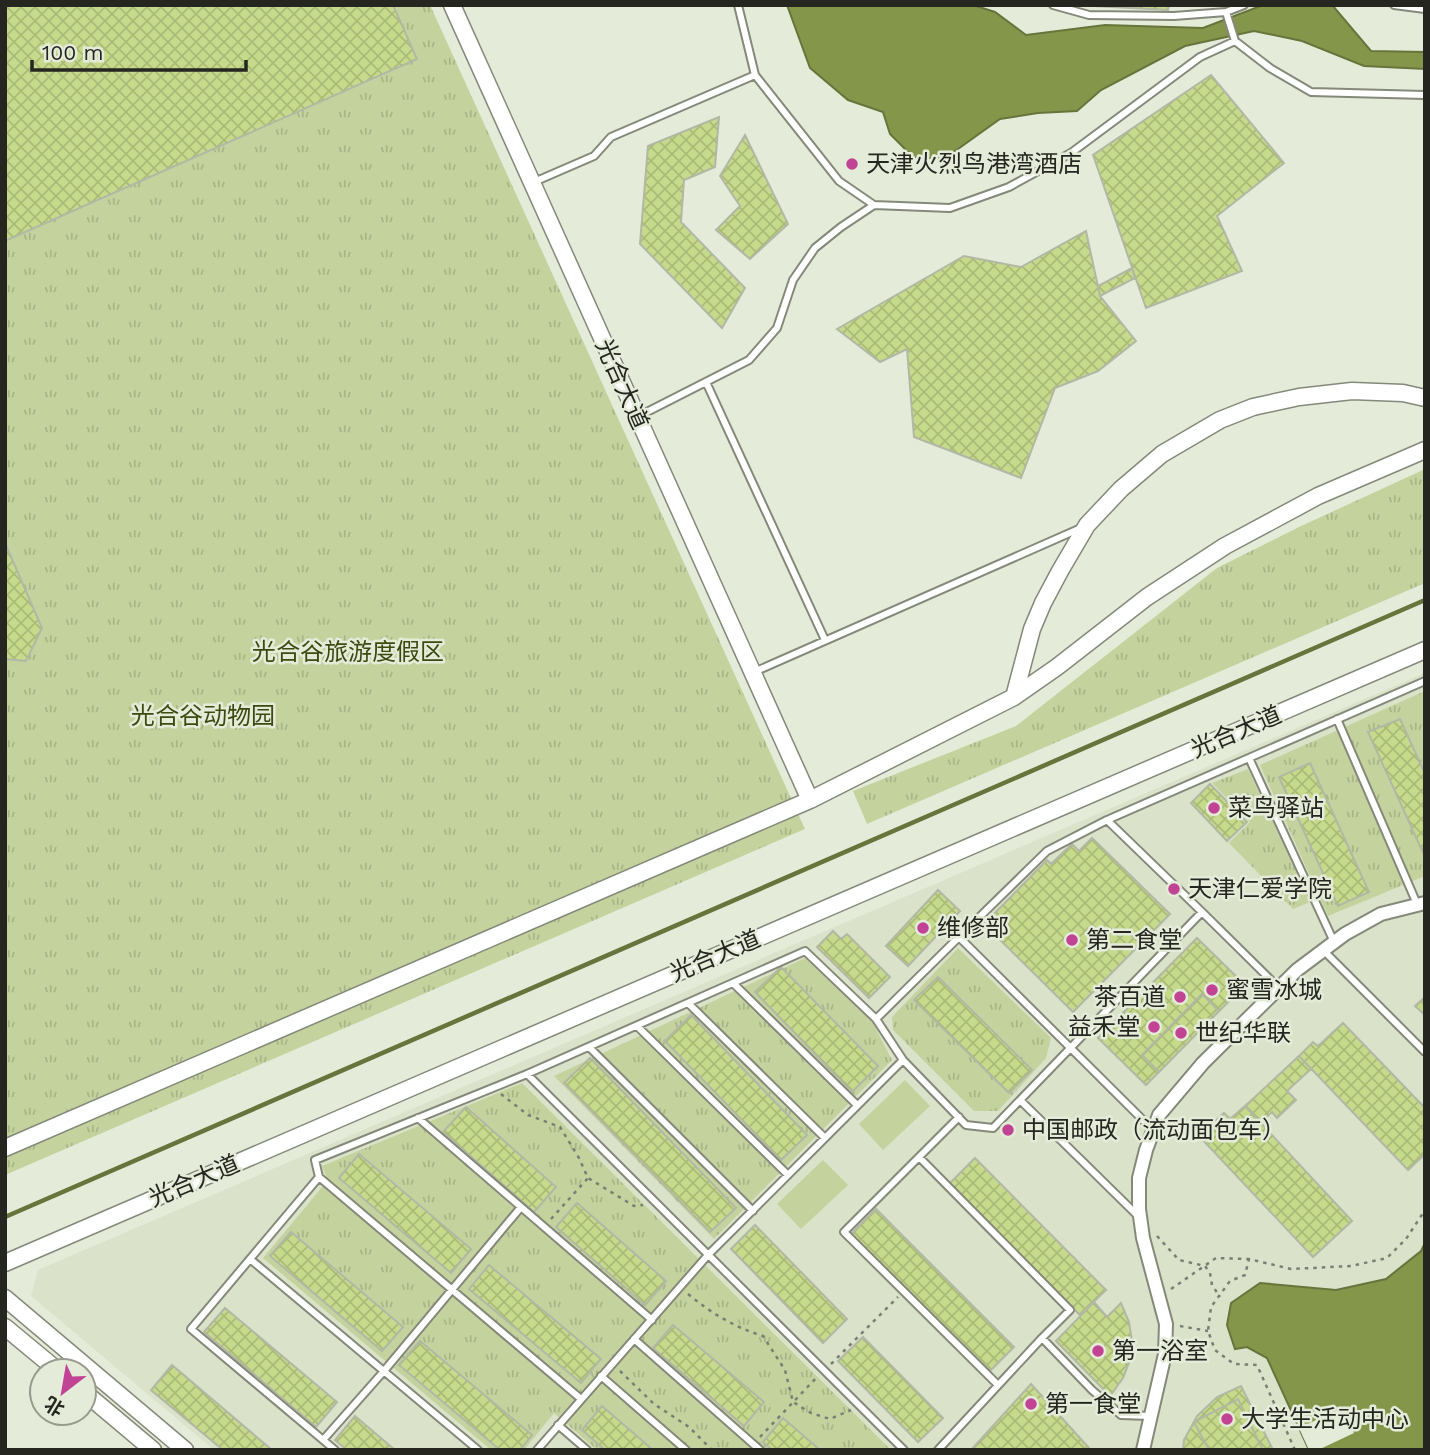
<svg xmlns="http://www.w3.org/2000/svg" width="1430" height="1455" viewBox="0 0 1430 1455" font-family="'Work Sans','Noto Sans SC',sans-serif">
<defs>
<pattern id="grass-tufts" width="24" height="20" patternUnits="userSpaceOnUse" patternTransform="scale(1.75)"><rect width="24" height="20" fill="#c4d39e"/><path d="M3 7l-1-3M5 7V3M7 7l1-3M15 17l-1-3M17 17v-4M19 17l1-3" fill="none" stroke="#a8b588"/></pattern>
<pattern id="building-cross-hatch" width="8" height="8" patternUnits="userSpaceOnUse" patternTransform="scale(1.75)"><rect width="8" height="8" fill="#c6da8b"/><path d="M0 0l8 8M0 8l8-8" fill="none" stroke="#aabb78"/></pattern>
</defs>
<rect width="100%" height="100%" fill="#e5ebd9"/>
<!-- built -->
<path fill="#dae2c9" d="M1425,673V1450H214L31,1296L38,1270Z"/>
<!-- grass -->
<path fill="url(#grass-tufts)" d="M5,5H430L805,829L5,1175Z
M1425,469V583L867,824L853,791L1016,726L1217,568L1299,527Z
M1425,691V876L1328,916L1260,765Z
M1248,769L1310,902L1293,909L1229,843L1250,822L1212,783Z
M958,948L1051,1038L1046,1058L998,1111H974L893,1030L892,1017Z
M805,958L873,1023L892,1060L714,1239L554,1076Z
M522,1083L891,1450H597L554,1413L524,1450H491L263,1258L328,1180L322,1166Z"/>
<!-- pitch -->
<path fill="#c4d39e" d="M905,1080L930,1106L883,1150L859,1124Z
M823,1160L848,1185L801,1229L777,1204Z"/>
<!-- water -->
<path fill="#849649" stroke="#67743c" stroke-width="2" d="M787,5H973L995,12L1026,35L1105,25L1203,28L1263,5L1333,6L1371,51L1425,52V69L1364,66L1302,41L1254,31L1185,46L1101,90L1077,111L1038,113L1000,119L944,159L913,157L890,134L883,112L848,100L810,68Z
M1425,1243V1450H1309L1267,1358L1247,1347L1235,1349L1227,1325L1231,1303L1260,1283L1336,1290L1386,1279L1421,1251Z"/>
<!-- pier -->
<path fill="#e5ebd9" d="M1342,1408L1354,1433L1318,1450H1309L1299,1428Z"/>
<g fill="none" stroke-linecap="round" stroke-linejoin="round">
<!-- stream -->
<path stroke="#67743c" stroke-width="4.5" d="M5,1217L1425,600"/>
</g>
<!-- building -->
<path fill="url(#building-cross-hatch)" stroke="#b2b7a6" stroke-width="2" d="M5,5H393L417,59L5,241Z
M1074,5H1169L1168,10Z
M1211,75L1284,163L1217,216L1242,271L1146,308L1093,155Z
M719,117L715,167L684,180L681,222L745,288L722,328L640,244L648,146Z
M745,135L788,224L750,259L716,230L740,206L720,176Z
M1086,231L1100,296L1136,341L1098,371L1055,388L1021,478L914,437L907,349L880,362L837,329L964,256L1021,267Z
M1132,268L1135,278L1100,296L1098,286Z
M5,543L42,628L26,661L5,659Z
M1400,719L1425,774V857L1368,732Z
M1310,763L1369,892L1338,906L1279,777Z
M1210,784L1247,822L1227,841L1191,803Z
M1092,838L1170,914L1073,1012L984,924L1047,860L1051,864L1072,844L1079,851Z
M938,890L960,911L908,966L886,946Z
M833,931L841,939L847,934L890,977L869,998L817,947Z
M1197,938L1245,985L1146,1085L1098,1038Z
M781,967L878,1066L852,1092L755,992Z
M938,977L1032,1070L1009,1093L914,1000Z
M1202,994L1219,1011L1159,1072L1142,1055Z
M1425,997V1015L1415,1006Z
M691,1015L807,1135L781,1160L665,1041Z
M1343,1023L1425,1108V1154L1408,1170L1299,1056L1313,1042L1318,1046Z
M1299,1056L1311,1069L1287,1091L1296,1100L1277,1118L1272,1112L1260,1123L1245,1106Z
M590,1058L736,1208L710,1232L564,1083Z
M1245,1106L1352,1221L1313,1257L1199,1136L1224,1113L1230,1119Z
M466,1107L556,1187L534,1212L443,1132Z
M359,1154L471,1249L451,1273L339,1178Z
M975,1158L1106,1290L1080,1315L949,1184Z
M577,1203L666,1281L645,1305L556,1227Z
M876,1209L1014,1347L990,1371L851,1234Z
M755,1225L847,1319L823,1343L731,1249Z
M291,1232L403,1327L382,1351L270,1256Z
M489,1265L601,1359L581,1383L469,1289Z
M1094,1302L1107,1317L1121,1303L1129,1322L1132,1341L1130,1360L1123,1378L1110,1396L1056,1341Z
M225,1308L337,1402L316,1427L204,1332Z
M673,1325L764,1402L744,1426L653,1348Z
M863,1337L943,1418L918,1442L838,1361Z
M420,1341L532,1435L520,1450H500L399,1365Z
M172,1365L272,1450H223L151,1390Z
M1031,1384L1089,1448L1088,1450H971Z
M1241,1386L1273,1450H1183L1184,1440L1197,1416L1217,1397Z
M1238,1399L1263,1450H1209L1194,1422Z
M602,1406L653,1450H605L582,1430Z
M355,1416L395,1450H347L335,1440Z
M783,1418L820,1450H772L763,1442Z"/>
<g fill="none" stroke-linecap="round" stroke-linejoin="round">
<!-- service casing -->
<g stroke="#848979" stroke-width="10">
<path id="service" d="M738,5L755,75L839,181L874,205L950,208L1009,187L1071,153L1200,57L1235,41L1270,68L1311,92L1425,95
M1053,5L1089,15L1174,16L1226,12L1244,5
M1394,5L1425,9
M1226,12L1235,41
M534,182L594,156L611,137L755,75
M706,382L825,640
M639,416L749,360L777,328L793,280L815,248L841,227L874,205
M754,672L1081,528
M1337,719L1417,904
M1249,758L1334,942
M1107,820L1425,681
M959,937L1047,851L1107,820L1202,912
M1323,950L1425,1052
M733,983L857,1105
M688,1003L825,1138
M637,1026L788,1175
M589,1047L753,1211
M903,1060L876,1019L959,937L1153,1130
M527,1074L904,1450
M1020,1100L1138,1216
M959,1117L919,1157L1070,1310L1042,1338
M418,1118L652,1320
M919,1157L844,1232L998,1385
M319,1177L581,1399
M250,1259L191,1329L335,1450
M634,1339L760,1450
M601,1376L686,1450
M558,1425L587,1450
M323,1440L384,1371L521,1207
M478,1450L250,1259L319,1177L315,1160L527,1074L805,951L876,1019
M537,1450L708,1255L903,1060L966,1125L993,1128L1202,912L1279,988
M938,1450L1042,1338L1092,1390L1121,1415L1150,1416"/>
</g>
<!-- minor casing -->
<g stroke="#848979" stroke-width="16">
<path id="minor" d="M1143,1450L1165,1354L1166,1324L1143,1238L1139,1209V1178L1146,1150L1159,1115L1203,1063L1297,970L1345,934L1381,914L1425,903"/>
</g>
<!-- tertiary casing -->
<g stroke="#848979" stroke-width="19">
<path id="tertiary" d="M452,5L810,800
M1014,697L1032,629L1043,603L1060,571L1087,525L1121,489L1162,454L1220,420L1253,407L1299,397L1352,391L1403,393L1425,398
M5,1148L810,800L1014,697L1057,667L1147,597L1225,546L1318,496L1425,450
M5,1263L1425,650
M5,1298L185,1450
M5,1327L58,1371
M84,1392L153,1450"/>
</g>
<!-- path -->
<path stroke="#7b7f73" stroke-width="2.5" stroke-dasharray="3.5 5" stroke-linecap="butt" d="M501,1094L528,1115L560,1127L579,1158L588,1178L634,1206L643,1205
M551,1219L588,1178
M1157,1236L1179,1260L1205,1266L1210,1273L1212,1285L1220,1297
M1171,1289L1216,1258L1249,1259
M688,1294C711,1313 734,1327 763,1336L785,1370L793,1402L811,1413L830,1419L851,1410
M1180,1326L1208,1331
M831,1364L898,1297
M620,1371L654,1404L689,1427L712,1450
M760,1437L818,1376
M1295,1450L1257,1365L1234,1364L1215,1350L1208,1331L1211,1307L1230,1281L1245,1275L1249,1259L1291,1269L1351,1266L1387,1258L1406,1239L1425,1210"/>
<!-- service -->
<use href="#service" stroke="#fff" stroke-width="6"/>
<!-- minor -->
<use href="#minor" stroke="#fff" stroke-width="12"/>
<!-- tertiary -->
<use href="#tertiary" stroke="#fff" stroke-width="16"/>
</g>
<!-- markers -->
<g fill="#c14494" stroke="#e5ebd9" stroke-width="2.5">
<circle cx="852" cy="164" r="7"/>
<circle cx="1214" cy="808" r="7"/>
<circle cx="1174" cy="889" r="7"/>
<circle cx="923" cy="928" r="7"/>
<circle cx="1072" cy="940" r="7"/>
<circle cx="1212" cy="990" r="7"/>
<circle cx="1180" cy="997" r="7"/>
<circle cx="1154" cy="1027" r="7"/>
<circle cx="1181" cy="1033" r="7"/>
<circle cx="1008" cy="1130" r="7"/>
<circle cx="1098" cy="1351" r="7"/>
<circle cx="1031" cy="1404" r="7"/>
<circle cx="1227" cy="1419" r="7"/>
</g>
<g text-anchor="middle" stroke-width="5" stroke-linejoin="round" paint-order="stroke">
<!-- poi labels -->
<g font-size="24" fill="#24261f" stroke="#e5ebd9" text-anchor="start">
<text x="866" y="172">天津火烈鸟港湾酒店</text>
<text x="1228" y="816">菜鸟驿站</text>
<text x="1188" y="897">天津仁爱学院</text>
<text x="937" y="936">维修部</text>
<text x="1086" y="948">第二食堂</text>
<text x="1226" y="998">蜜雪冰城</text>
<text x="1166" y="1005" text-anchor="end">茶百道</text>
<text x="1140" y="1035" text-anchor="end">益禾堂</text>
<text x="1195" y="1041">世纪华联</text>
<text x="1022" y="1138">中国邮政（流动面包车）</text>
<text x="1112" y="1359">第一浴室</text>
<text x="1045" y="1412">第一食堂</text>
<text x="1241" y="1427">大学生活动中心</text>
</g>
<!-- street labels -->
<g font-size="24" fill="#24261f" stroke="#e5ebd9">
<text transform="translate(622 384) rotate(66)" y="8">光合大道</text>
<text transform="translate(1236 732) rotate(-23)" y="8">光合大道</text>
<text transform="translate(715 956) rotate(-23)" y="8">光合大道</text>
<text transform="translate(194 1181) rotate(-23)" y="8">光合大道</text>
</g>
<!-- park labels -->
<g font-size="24" fill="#3d490e" stroke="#e5ebd9">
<text x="348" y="660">光合谷旅游度假区</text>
<text x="203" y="724">光合谷动物园</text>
</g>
</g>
<!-- border -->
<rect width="1430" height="1455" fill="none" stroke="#24261f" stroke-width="14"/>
<!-- north arrow -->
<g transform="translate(63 1392) rotate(211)"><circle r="33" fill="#e5ebd9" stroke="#989c8f" stroke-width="2"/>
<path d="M0-5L12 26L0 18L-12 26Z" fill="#c14494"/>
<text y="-10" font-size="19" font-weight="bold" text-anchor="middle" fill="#24261f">北</text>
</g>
<!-- scale -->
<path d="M32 60v10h214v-10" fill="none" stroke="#24261f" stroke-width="3.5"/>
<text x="42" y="60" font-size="21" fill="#24261f" stroke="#e5ebd9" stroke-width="5" paint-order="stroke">100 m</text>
</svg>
